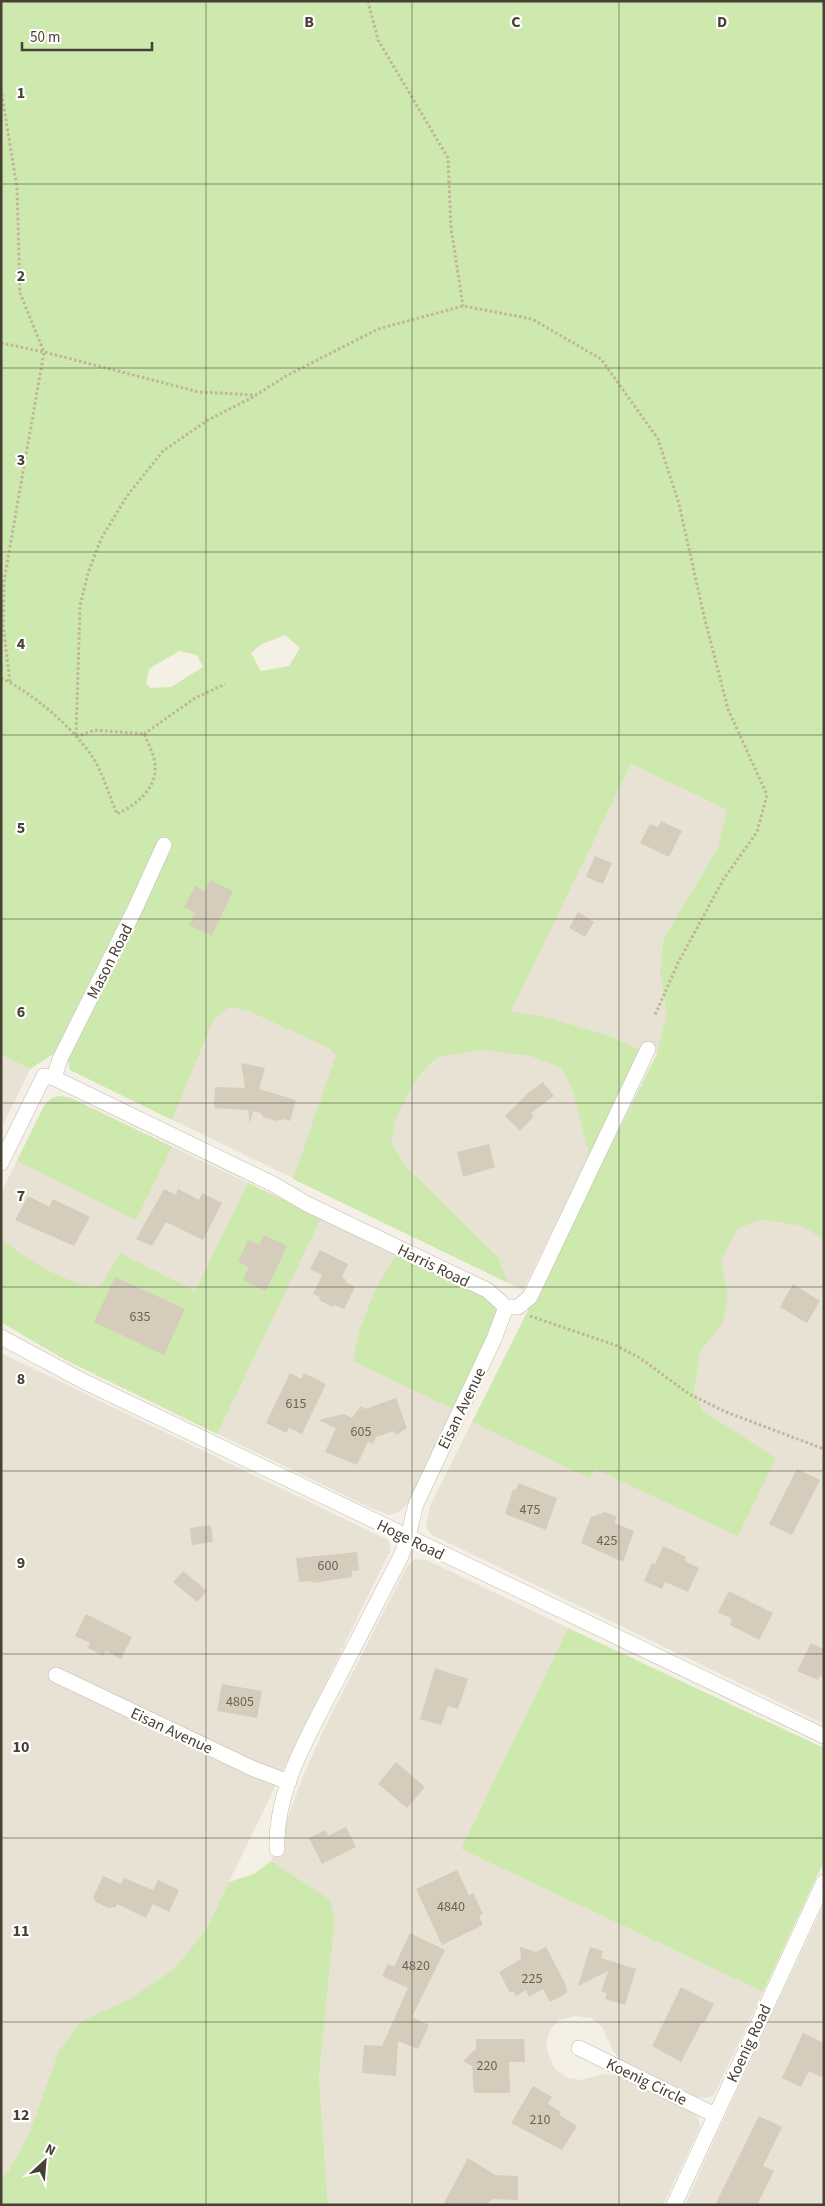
<svg xmlns="http://www.w3.org/2000/svg" width="825" height="2206" viewBox="0 0 825 2206" font-family="'Source Sans 3',sans-serif">
<rect width="100%" height="100%" fill="#f4f0e6"/>
<!-- residential -->
<path fill="#e8e2d4" d="M631,764L824,857V1724L432,1535L426,1527L430,1506L657,1053L643,1047L523,1290L70,1070L68,1060L170,844L510,1011Z
M1,1055L30,1069L1,1129Z
M60,1096L71,1098L486,1297L497,1319L409,1502L401,1511L389,1515L373,1509L104,1379L62,1358L1,1322V1193L44,1106L52,1098Z
M1,1353L388,1540L391,1549L281,1774L74,2205H1Z
M416,1559L427,1560L568,1628L461,1849L763,1992L714,2095L707,2098L694,2097L619,2059L612,2049L602,2027L591,2018L576,2016L559,2020L550,2030L546,2043L549,2057L556,2070L568,2078L581,2080L605,2074L616,2075L694,2113L699,2120L700,2128L663,2205H328L319,2076L335,1917L271,1861L305,1772L326,1725L407,1566Z
M824,1904V2205H685L757,2046Z"/>
<!-- green -->
<path fill="#cde9ae" fill-rule="evenodd" d="M1,1H824V1240L803,1226L761,1219L737,1229L721,1260L728,1295L723,1323L700,1351L694,1392L703,1411L776,1458L738,1536L595,1469L589,1478L472,1422L657,1054L667,1013L660,974L664,938L718,848L727,810L631,764L511,1011L553,1019L612,1037L639,1050L589,1155L574,1094L562,1068L531,1056L482,1050L437,1057L417,1078L396,1118L391,1142L406,1167L498,1257L508,1283L293,1179L336,1055L329,1048L251,1012L230,1007L214,1018L172,1120L70,1070L68,1060L74,1044L160,840L55,1053L30,1069L1,1055ZM285,635L300,648L289,666L261,671L251,653L262,644ZM179,651L197,655L203,667L171,687L150,688L146,683L149,669Z
M60,1096L71,1098L172,1147L136,1220L17,1161L44,1106L52,1098Z
M248,1183L321,1218L217,1434L62,1358L1,1322V1239C29,1261 62,1281 96,1288L103,1283L120,1253L195,1291Z
M397,1254L486,1297L495,1304L497,1319L455,1410L353,1361C359,1323 375,1286 397,1254Z
M568,1628L824,1748V1861L763,1992L461,1849Z
M271,1861L330,1900L335,1917L319,2076L328,2205H1V2178L9,2171L31,2129L59,2051L82,2021L130,1999L174,1969L206,1930L229,1882L254,1874Z"/>
<!-- building -->
<path fill="#d5ccbb" d="M661,821L682,831L669,857L640,843L650,824L658,827Z
M595,856L612,863L603,884L586,877Z
M210,880L233,891L212,936L189,925L195,913L184,907L195,886L205,891Z
M578,912L594,922L585,937L569,928Z
M241,1063L265,1068L259,1089L296,1100L290,1121L283,1119L277,1121L263,1117L261,1113L253,1111L250,1124L248,1110L214,1108L215,1087L245,1088Z
M543,1082L554,1096L531,1113L534,1116L520,1131L505,1116L528,1093Z
M489,1144L495,1167L463,1177L457,1152Z
M164,1189L176,1195L178,1189L199,1200L202,1193L222,1203L203,1240L166,1222L152,1246L136,1239Z
M28,1196L49,1207L53,1199L90,1217L74,1246L15,1220Z
M264,1235L287,1246L266,1291L243,1280L249,1267L238,1262L248,1240L259,1245Z
M320,1250L348,1264L342,1277L346,1280L345,1282L355,1287L344,1309L334,1305L333,1307L319,1300L320,1297L313,1294L322,1275L310,1269Z
M115,1277L185,1309L164,1355L94,1322Z
M793,1284L820,1301L807,1323L780,1307Z
M290,1373L301,1379L304,1373L326,1384L302,1434L289,1428L286,1433L266,1423Z
M396,1398L407,1428L396,1435L394,1431L376,1437L373,1444L368,1442L357,1465L325,1452L336,1428L318,1420L344,1414L352,1418L361,1406L365,1409Z
M797,1469L820,1480L792,1535L769,1524Z
M518,1483L557,1498L546,1530L505,1514L513,1489L516,1490Z
M605,1512L617,1517L614,1523L634,1531L623,1562L581,1543L591,1517Z
M211,1525L213,1542L192,1545L190,1528Z
M663,1546L686,1557L685,1561L699,1568L688,1592L665,1582L662,1589L644,1581L652,1563L655,1564Z
M357,1552L359,1570L352,1571V1577L313,1583L312,1581L299,1582L296,1558Z
M183,1571L207,1591L197,1602L173,1582Z
M729,1591L773,1613L759,1640L730,1625L732,1619L718,1612Z
M86,1614L132,1637L121,1659L106,1651L103,1656L88,1648L90,1643L75,1636Z
M811,1643L824,1649V1678L820,1676L818,1680L797,1671Z
M435,1668L468,1679L458,1709L448,1706L441,1725L420,1719Z
M222,1684L262,1691L257,1718L217,1711Z
M396,1762L425,1787L407,1808L378,1784Z
M346,1827L356,1847L322,1864L309,1838L325,1830L328,1836Z
M457,1870L469,1895L473,1893L483,1914L479,1916L483,1925L442,1945L416,1889Z
M103,1876L121,1884L124,1878L153,1890L158,1880L179,1890L169,1912L153,1904L146,1918L117,1904L115,1908L112,1906L111,1909L94,1901L95,1899L93,1898Z
M410,1933L445,1950L412,2017L429,2025L418,2049L398,2041L396,2076L362,2073L364,2045L382,2046L408,1988L382,1976L388,1964L394,1967Z
M520,1947L536,1952L546,1947L566,1985L567,1993L550,2002L543,1989L529,1997L526,1990L516,1996L513,1991L510,1993L499,1972L521,1959Z
M590,1947L603,1951L601,1958L636,1969L625,2005L605,1999L607,1993L601,1992L608,1971L578,1986Z
M681,1987L714,2004L704,2023L702,2022L681,2062L652,2046Z
M803,2033L824,2043V2078L809,2071L801,2087L782,2078Z
M476,2039H524L525,2062H509L510,2093H474L472,2066L463,2061L476,2049Z
M533,2086L552,2097L548,2104L561,2112L559,2115L577,2126L562,2150L511,2123Z
M759,2116L782,2127L763,2166L774,2171L757,2205H715Z
M468,2158L495,2175L518,2176V2200L493,2199L485,2205H443Z"/>
<g fill="none" stroke-linecap="round" stroke-linejoin="round">
<!-- street casing -->
<g stroke="#c2bbab" stroke-width="16">
<path id="street" d="M54,1078L60,1059L135,909L164,845
M1,1163L44,1076L54,1078L273,1184L307,1204L487,1290L506,1307
M506,1307H518L530,1297L648,1049
M1,1337L83,1381L824,1736
M56,1675L254,1769L289,1782
M277,1849C275,1788 311,1731 338,1678C359,1638 380,1597 401,1556L408,1537L416,1504L494,1339L506,1307
M579,2048L715,2115
M674,2205L824,1882"/>
</g>
<!-- path -->
<path stroke="#c1b499" stroke-width="3" stroke-dasharray="2.5 2.5" stroke-linecap="butt" d="M368,1L378,40L448,158L451,228L463,306
M1,89L17,188L20,293L44,352L4,581L3,625L10,682
M1,343L44,352L199,392L256,395L286,376L378,329L463,306L532,319L601,359L658,439L679,504L704,616L728,709L767,795L757,832L723,880L678,963L655,1015
M1,678C33,693 72,727 92,756C103,773 109,795 117,814C136,805 158,788 155,764C154,754 148,743 144,734L95,730L76,737L80,606L88,573L101,539L127,496L163,451L208,420L255,396
M144,734L195,698L225,684
M530,1316L615,1345L640,1358L689,1394L726,1412L824,1449"/>
<!-- street -->
<use href="#street" stroke="#fff" stroke-width="15"/>
</g>
<!-- grid -->
<path fill="none" stroke="#474035" stroke-width="1" stroke-opacity="0.55" d="M206,1V2205M412,1V2205M619,1V2205M1,184H824M1,368H824M1,552H824M1,735H824M1,919H824M1,1103H824M1,1287H824M1,1471H824M1,1654H824M1,1838H824M1,2022H824"/>
<g text-anchor="middle" stroke-width="4.5" stroke-linejoin="round" paint-order="stroke">
<!-- number labels -->
<g font-size="14" fill="#6a6356">
<text x="140" y="1321">635</text>
<text x="296" y="1408">615</text>
<text x="361" y="1436">605</text>
<text x="530" y="1514">475</text>
<text x="607" y="1545">425</text>
<text x="328" y="1570">600</text>
<text x="240" y="1706">4805</text>
<text x="451" y="1911">4840</text>
<text x="416" y="1970">4820</text>
<text x="532" y="1983">225</text>
<text x="487" y="2070">220</text>
<text x="540" y="2124">210</text>
</g>
<!-- street labels -->
<g font-size="16" fill="#474035" stroke="#fff">
<text transform="translate(109 961) rotate(-63)" y="6">Mason Road</text>
<text transform="translate(434 1265) rotate(26)" y="6">Harris Road</text>
<text transform="translate(461 1408) rotate(-64)" y="6">Eisan Avenue</text>
<text transform="translate(411 1539) rotate(26)" y="6">Hoge Road</text>
<text transform="translate(172 1730) rotate(25)" y="6">Eisan Avenue</text>
<text transform="translate(748 2043) rotate(-65)" y="6">Koenig Road</text>
<text transform="translate(647 2081) rotate(26)" y="6">Koenig Circle</text>
</g>
</g>
<g font-size="16" text-anchor="middle" font-weight="bold" fill="#474035" stroke="#fff" stroke-width="4.5" stroke-linejoin="round" paint-order="stroke">
<text x="309" y="27">B</text>
<text x="516" y="27">C</text>
<text x="722" y="27">D</text>
<text x="21" y="98">1</text>
<text x="21" y="281">2</text>
<text x="21" y="465">3</text>
<text x="21" y="649">4</text>
<text x="21" y="833">5</text>
<text x="21" y="1017">6</text>
<text x="21" y="1201">7</text>
<text x="21" y="1384">8</text>
<text x="21" y="1568">9</text>
<text x="21" y="1752">10</text>
<text x="21" y="1936">11</text>
<text x="21" y="2120">12</text>
</g>
<!-- border -->
<rect width="825" height="2206" fill="none" stroke="#474035" stroke-width="5"/>
<!-- north arrow -->
<g transform="translate(45 2161) rotate(26)" stroke="#ffffff" stroke-width="4" paint-order="stroke">
<path d="M0-4L9 19L0 12L-9 19Z" fill="#474035"/>
<text y="-8" font-size="14" font-weight="bold" text-anchor="middle" fill="#474035">N</text>
</g>
<!-- scale -->
<path d="M22 42v8h130v-8" fill="none" stroke="#474035" stroke-width="2.5"/>
<text x="30" y="42" font-size="15" fill="#474035" stroke="#ffffff" stroke-width="4" paint-order="stroke">50 m</text>
</svg>
